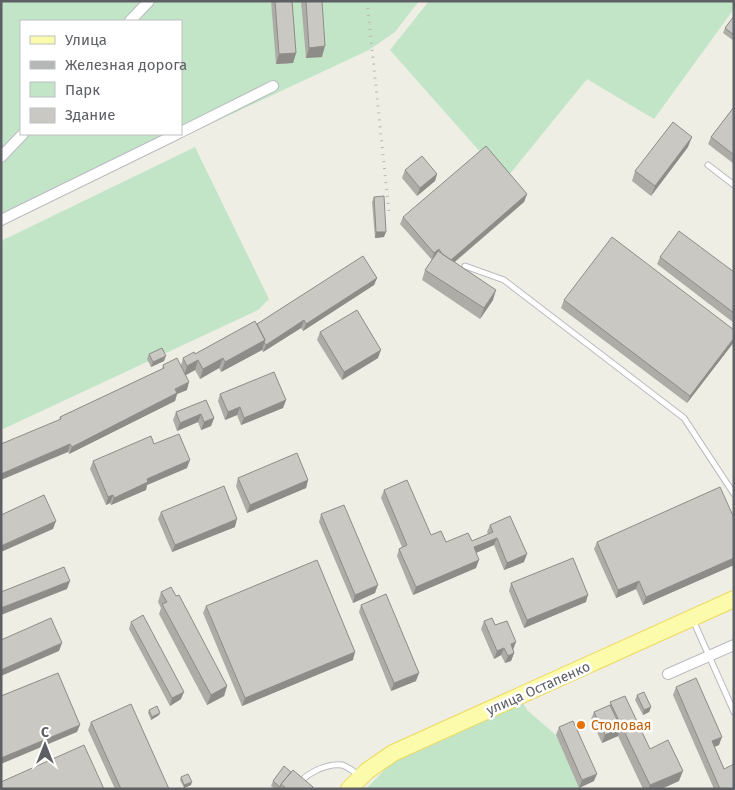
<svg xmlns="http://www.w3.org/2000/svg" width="735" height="790" viewBox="0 0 735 790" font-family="'Fira Sans',sans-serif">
<rect width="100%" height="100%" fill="#efeee5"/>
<!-- green -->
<path fill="#c2e5c7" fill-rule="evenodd" d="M1,1H419L395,32L369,50L1,222ZM21,21H181V134H21Z
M429,1H734V9L654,119L587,79L505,180L390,50Z
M195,147L269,299L258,310L1,430V241Z
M522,701L527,710L556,735L580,789H366L398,756Z"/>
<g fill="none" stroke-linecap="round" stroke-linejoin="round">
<!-- lane casing -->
<g stroke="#babbc0" stroke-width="7">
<path id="lane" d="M708,165L734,185
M465,266L504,280L684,418L734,494
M693,620L734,712
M294,789C303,775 325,763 342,765C347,766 354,772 359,775"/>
</g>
<!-- street casing -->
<g stroke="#babbc0" stroke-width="12">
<path id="street" d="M130,21L149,1
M181,132L273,86
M1,157L23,134
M1,220L177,134
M668,674L734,645"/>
</g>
<!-- primary casing -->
<g stroke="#edda60" stroke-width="18">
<path id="primary" d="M349,789L367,771L393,753L734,599"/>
</g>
<!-- lane -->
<use href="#lane" stroke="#fff" stroke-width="5"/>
<!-- street -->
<use href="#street" stroke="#fff" stroke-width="10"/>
<!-- primary -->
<use href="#primary" stroke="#fcfbac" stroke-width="16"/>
<!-- rail -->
<path stroke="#b5b6b6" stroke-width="3" stroke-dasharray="1 6" stroke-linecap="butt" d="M367,1L389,212"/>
</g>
<!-- wall -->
<path fill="#aeaca7" d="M271,1H292L296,53L293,63L276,64Z
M301,1H322V57L306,58Z
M734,16V41L723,33L725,28Z
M734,107V164L708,144L711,137Z
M688,147L651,196L632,181L635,171Z
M405,170L437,174L435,181L417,196L402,178Z
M527,194L524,202L455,262L493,300L480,319L422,280L425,270L432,260L400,224L403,217Z
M374,197L384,237L375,238L372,202Z
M660,257L734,272V323L657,264Z
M377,278L374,285L303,331L301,328L263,352L262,350L221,372L219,368L200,379L195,370L186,375L187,390L177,394L175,401L69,454L59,420L60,417L162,369L163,365H181L183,358L195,354L257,324Z
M564,300L734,330V342L687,403L561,308Z
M320,332L378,358L342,380L317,340Z
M149,354L164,361L151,367L147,359Z
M220,394L286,400L283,408L241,425L237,415L225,420L218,401Z
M206,400L214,418L211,426L201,430L198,422L177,431L173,420L176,412Z
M154,444L187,468L147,485L146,490L111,505L110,503L106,505L90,469L93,461Z
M238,478L308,480L306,488L247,513L236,486Z
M384,490L431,535L446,542L472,541L488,534L487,532L490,525L524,562L504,570L494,545L476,553V568L413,595L397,556L399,549L402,547L381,498Z
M161,512L235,527L172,552L158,519Z
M321,514L375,593L353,603L319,522Z
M734,518V565L643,605L636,589L616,598L594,549L597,542Z
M511,583L586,602L524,628L509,591Z
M161,592L176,596L227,686L224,696L207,705L159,614L161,608L158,602Z
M361,605L416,681L391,691L359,612Z
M206,606L353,660L242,706L203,613Z
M484,621L495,625L513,650L514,653L511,661L505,663L501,655L494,659L481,629Z
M131,622L181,699L170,706L129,629Z
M676,687L719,745L714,747L734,789H714L673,695Z
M637,695L651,707L649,712L643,715L635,700Z
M610,702L650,749L679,781L661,789H643L618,736L602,743L591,719L594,712L610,705Z
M149,710L159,715L151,720L148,713Z
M91,722L169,789H115L88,730Z
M559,727L594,781L579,788L556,735Z
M291,772L313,787V789H275L271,786L273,781Z
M181,777L191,785L184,788L180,780Z"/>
<!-- shaded-wall -->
<path fill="#8d8c88" d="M325,46L322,57L306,58L309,48Z
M296,53L293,63L276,64L279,54Z
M692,137L688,147L651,196L655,186Z
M437,174L435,181L417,196L420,188Z
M527,194L524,202L446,269L449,261Z
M376,232H386L384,237L375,238Z
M439,249L436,257L432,260L434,253Z
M377,278L374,285L303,331L306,324Z
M496,290L493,300L480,319L484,308Z
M304,320L301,328L263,352L266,345Z
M734,338V342L687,403L690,396Z
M265,340L262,350L221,372L225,362Z
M381,350L378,358L342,380L344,372Z
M166,356L164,361L151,367L153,362Z
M223,358L219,368L200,379L203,369Z
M198,360L195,370L184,376L187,366Z
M189,382L187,390L177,394L175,401L69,454L72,447Z
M286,400L283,408L241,425L244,418Z
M240,407L237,415L225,420L228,412Z
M201,414L198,422L177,431L180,423Z
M214,418L211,426L201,430L204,422Z
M70,444L68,452L1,480V474Z
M190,460L187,468L147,485L146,490L111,505L114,498L147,479Z
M308,480L306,488L247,513L250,505Z
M113,495L110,503L106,505L108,497Z
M237,519L235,527L172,552L175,545Z
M56,521L53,529L1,552V546Z
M497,538L494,545L471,555L474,547Z
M527,554L524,562L504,570L507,563Z
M734,558V565L643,605L646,597Z
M479,560L476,568L413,595L416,587Z
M70,581L67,589L1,615V608Z
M639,581L636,589L616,598L618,590Z
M378,585L375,593L353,603L355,595Z
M588,595L586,602L524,628L527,620Z
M516,642L513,650L508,652L511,644Z
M62,643L59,651L1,676V670Z
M504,648L501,655L494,659L497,651Z
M355,652L353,660L242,706L245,698Z
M514,653L511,661L505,663L508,656Z
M419,673L416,681L391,691L394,683Z
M227,686L224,696L207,705L211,695Z
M184,692L181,699L170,706L172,698Z
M651,707L649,712L643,715L644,710Z
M160,713L159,715L151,720L152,717Z
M80,725L77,732L1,764V758Z
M621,728L618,736L602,743L605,735Z
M722,737L719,745L709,749L712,741Z
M683,771L679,781L661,789H648L650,785Z
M597,774L594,781L579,788L582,780Z
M192,782L191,785L184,788V785Z"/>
<!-- building -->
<path fill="#cac8c2" stroke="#8d8c88" d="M275,1H292L296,53L279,54Z
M306,1H322L325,46L309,48Z
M734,16V35L725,28Z
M734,107V155L711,137Z
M673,122L692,137L655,186L635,171Z
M486,146L527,194L451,260L442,254L439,249L434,253L403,217Z
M422,156L437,174L420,188L405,170Z
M384,196L386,232H376L374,197Z
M679,231L734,272V313L660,257Z
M612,237L734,330V338L690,396L564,300Z
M438,251L496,290L484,308L425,270Z
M363,256L377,278L306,324L304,320L266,345L264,342L265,340L257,324Z
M357,310L381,350L344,372L320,332Z
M255,321L265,340L225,362L223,358L203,369L198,360L187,366L183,358L194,352L195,354Z
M162,348L166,356L153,362L149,354Z
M177,358L189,382L175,389L177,393L72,447L70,444L1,474V444L61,419L60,417L164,368L163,365Z
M274,372L286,400L244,418L240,407L228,412L220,394Z
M206,400L214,418L204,422L201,414L180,423L176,412Z
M179,434L190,460L147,479L148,482L114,498L113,495L108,497L93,461L151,436L154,444Z
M297,453L308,480L250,505L238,478Z
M407,480L431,535L441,531L446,542L468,533L472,541L493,532L490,525L510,516L527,554L507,563L497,538L474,547L479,560L416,587L399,549L407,545L384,490Z
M224,486L237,519L175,545L161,512Z
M720,487L734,518V558L646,597L639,581L618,590L597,542Z
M44,495L56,521L1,546V515Z
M344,505L378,585L355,595L321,514Z
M573,558L588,595L527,620L511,583Z
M317,560L355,652L245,698L206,606Z
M64,567L70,581L1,608V592Z
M171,587L176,596L179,595L227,686L211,695L162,604L167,602L161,592Z
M386,594L419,673L394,683L361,605Z
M143,615L184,692L172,698L131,622Z
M51,618L62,643L1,670V640Z
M492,618L495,625L507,621L516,642L511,644L514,653L508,656L504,648L497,651L484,621Z
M58,673L80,725L1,758V696Z
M696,678L722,737L712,741L724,769L734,764V789H720L676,687Z
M644,692L651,707L644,710L637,695Z
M625,696L650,749L668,740L683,771L650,785L610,702Z
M131,704L169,789H121L91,722Z
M610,705L621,728L605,735L594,712Z
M157,706L160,713L152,717L149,710Z
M573,721L597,774L582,780L559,727Z
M84,745L104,789H1V782Z
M284,766L291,772L281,784L280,787L273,781Z
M293,770L313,787L312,789H287L281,784Z
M188,774L192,782L184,785L181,777Z"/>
<!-- markers -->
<circle fill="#e8710a" stroke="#fff" stroke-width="2" cx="581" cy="725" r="5"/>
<g text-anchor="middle" stroke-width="5" stroke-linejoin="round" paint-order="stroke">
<!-- street labels -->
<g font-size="14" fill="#5d5f65" stroke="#fff">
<text transform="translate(538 688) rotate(-24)" y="5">улица Остапенко</text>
</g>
<!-- food labels -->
<g font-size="14" fill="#c56008" stroke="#fff" text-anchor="start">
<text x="591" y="730">Столовая</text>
</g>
</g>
<!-- border -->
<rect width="735" height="790" fill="none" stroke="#5d5f65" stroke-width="5"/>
<!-- legend -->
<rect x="20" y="20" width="162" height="115" fill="#ffffff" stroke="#bebfc1"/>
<rect x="30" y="36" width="25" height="8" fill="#fcfbac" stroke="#bebfc1"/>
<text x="65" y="45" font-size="15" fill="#5d5f65">Улица</text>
<rect x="30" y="61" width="25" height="8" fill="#b5b6b6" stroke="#bebfc1"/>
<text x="65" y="70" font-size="15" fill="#5d5f65">Железная дорога</text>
<rect x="30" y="82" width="25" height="15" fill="#c2e5c7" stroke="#bebfc1"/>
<text x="65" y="95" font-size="15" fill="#5d5f65">Парк</text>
<rect x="30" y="108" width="25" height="15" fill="#cac8c2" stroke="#bebfc1"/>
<text x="65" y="120" font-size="15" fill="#5d5f65">Здание</text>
<!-- north arrow -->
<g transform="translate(45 745)" stroke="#ffffff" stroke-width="4" paint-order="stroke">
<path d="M0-4L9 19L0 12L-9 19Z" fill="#5d5f65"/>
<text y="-8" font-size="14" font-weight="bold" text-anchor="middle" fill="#5d5f65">С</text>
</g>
</svg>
